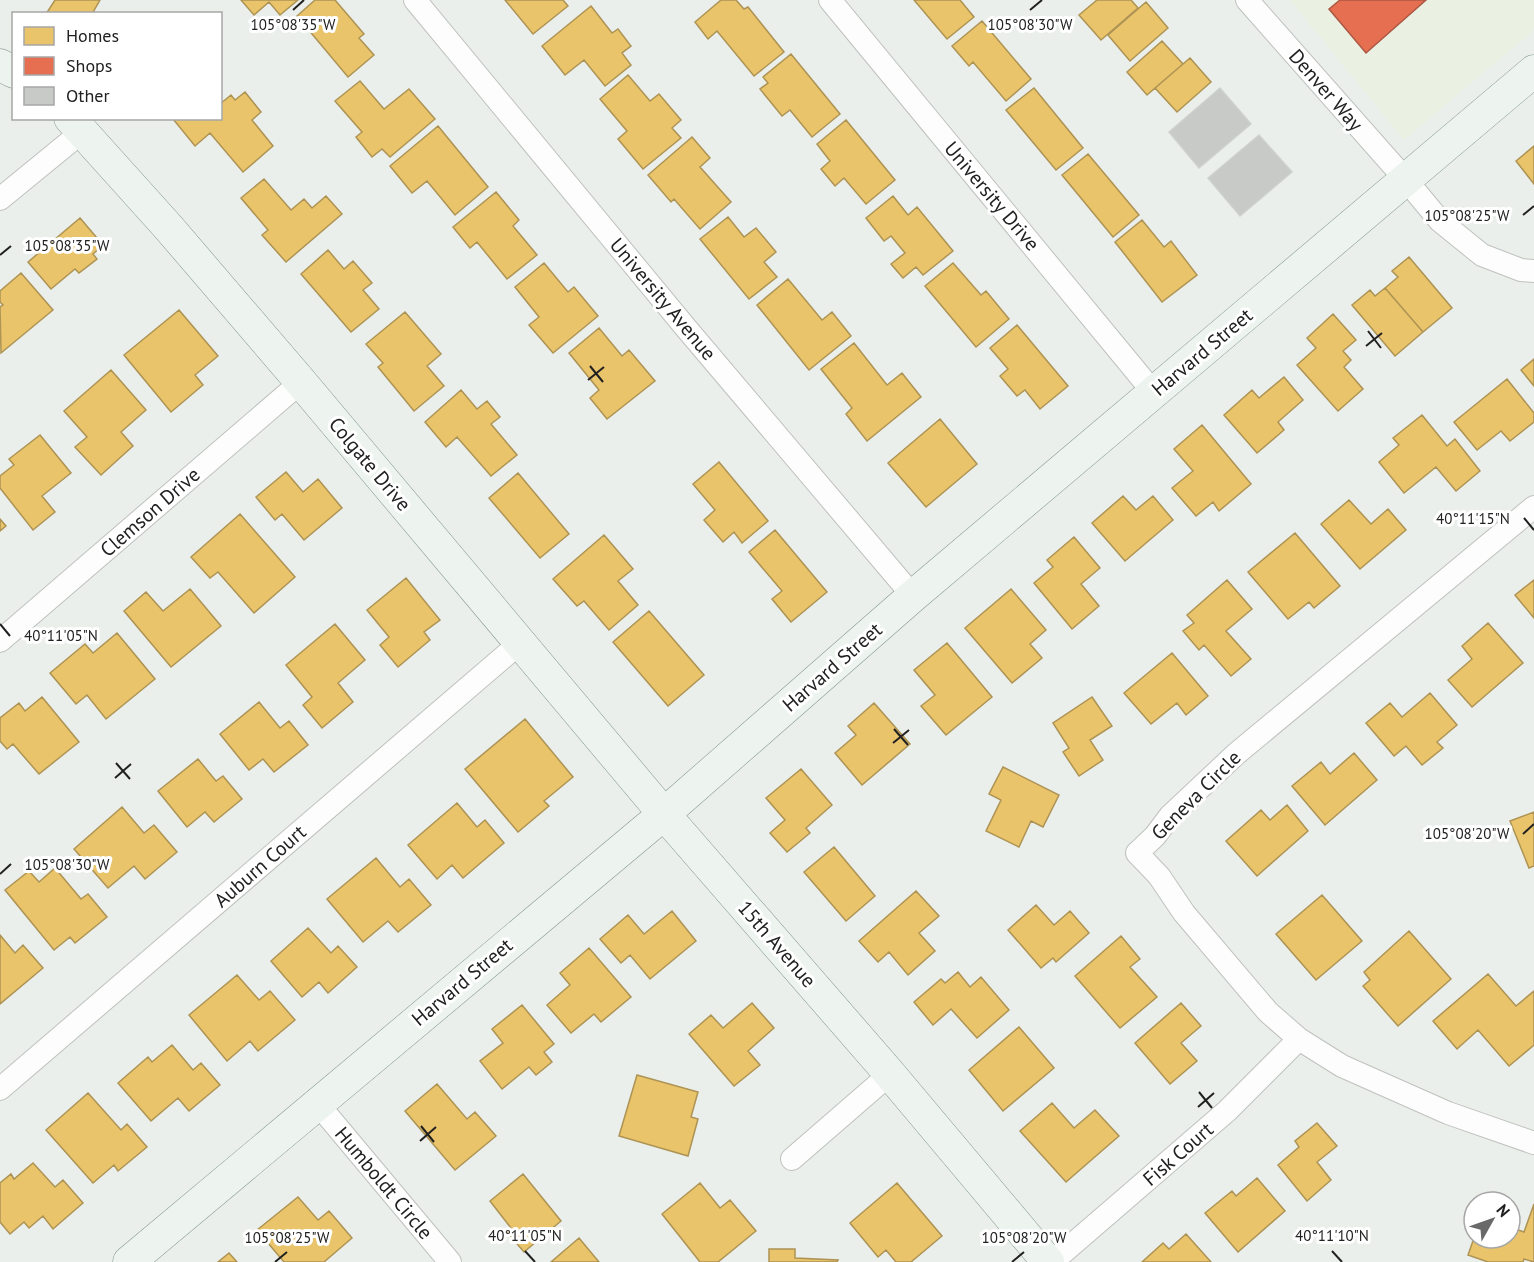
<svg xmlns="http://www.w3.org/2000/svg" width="1534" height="1262" viewBox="0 0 1534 1262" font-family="'PT Sans',sans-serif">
<rect width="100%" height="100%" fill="#ebefeb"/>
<!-- commercial -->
<path fill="#eaf0e2" d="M1290,0H1534V30L1404,140Z"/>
<!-- homes -->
<path fill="#e9c46a" stroke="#ad9354" stroke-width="1.5" d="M55,0H100L92,14H46Z
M241,0H298L280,15L269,2L254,15Z
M315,0H335L364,34L359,38L374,55L348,77L297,16Z
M505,0H563L568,6L533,34Z
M721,0H736L744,9L748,7L784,52L754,76L717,31L708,39L695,22Z
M914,0H960L974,17L947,39Z
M1097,0H1131L1138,8L1101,40L1079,15Z
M1146,2L1168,28L1130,61L1108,35Z
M591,6L612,33L618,29L631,46L622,53L631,65L605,86L584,60L565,75L542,46Z
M982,21L1031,79L1006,101L973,62L969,66L952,46Z
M1162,41L1183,64L1147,95L1127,72Z
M791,54L840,114L812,137L790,110L782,116L760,89L768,83L763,77Z
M1190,58L1211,82L1177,112L1155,88Z
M628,75L650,101L659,94L681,120L672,128L681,138L643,169L618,139L627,131L600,99Z
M360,81L384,109L409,89L435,119L390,157L382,149L372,157L356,137L362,132L335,101Z
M1034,88L1083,148L1056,170L1006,110Z
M245,92L261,112L252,120L273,146L243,172L210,133L195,146L173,119L220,118V104L231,95L235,100Z
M846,120L895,180L866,204L844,178L835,186L821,169L830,161L817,144Z
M438,126L488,187L455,215L427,181L412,193L390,166Z
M692,137L710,158L700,167L731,202L700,229L674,199L671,202L648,175Z
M1534,146V184L1516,161Z
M1088,154L1139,215L1113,237L1062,175Z
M264,179L291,210L304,199L312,208L326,196L342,214L286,262L262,235L268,230L241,198Z
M496,192L519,220L513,226L537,255L507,279L477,242L470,248L453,227Z
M893,196L908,215L917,207L953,251L923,275L916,267L903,278L891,264L905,253L891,236L884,241L866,218Z
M728,217L744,237L756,228L776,252L764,262L777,277L749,299L700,239Z
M80,218L103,245L93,254L97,259L79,273L75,269L51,289L28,262Z
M1142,220L1164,247L1171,241L1197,275L1162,302L1115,242Z
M328,250L344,269L353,261L372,283L363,290L379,309L351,332L301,274Z
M1409,257L1452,308L1423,332L1385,288L1398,277L1392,271Z
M544,263L568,292L574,287L598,316L553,353L529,325L539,317L515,287Z
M953,263L981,295L986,291L1009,319L976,347L925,286Z
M21,273L53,310L1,353L0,307L3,305L0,302V291Z
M788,279L822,320L832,312L851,336L809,370L757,305Z
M1385,288L1423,332L1395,356L1352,305L1370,290L1375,296Z
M179,310L218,356L195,375L203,385L171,412L124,355Z
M405,312L441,354L427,366L444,386L414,411L378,367L383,363L366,344Z
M1333,314L1356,340L1343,351L1351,360L1344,367L1363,389L1338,411L1297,365L1316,348L1307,338Z
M1017,325L1068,386L1040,409L1025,390L1017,396L1000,376L1008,369L990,348Z
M599,328L622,356L629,350L655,381L607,419L590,398L599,390L569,353Z
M854,343L887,385L902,373L921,397L867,441L846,414L852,408L821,369Z
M1534,359V386L1521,370Z
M111,370L146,410L121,432L133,446L101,475L75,447L87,437L64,411Z
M1284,377L1303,400L1278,422L1284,430L1257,453L1224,415L1252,390L1259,398Z
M1507,379L1534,413V422L1510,441L1501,431L1477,450L1454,422Z
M461,390L477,409L487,401L500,417L491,424L517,455L491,476L457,437L446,447L425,422Z
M1422,415L1447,446L1455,439L1480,471L1456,491L1436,467L1404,493L1379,462L1399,445L1393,438Z
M940,419L977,464L926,507L888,463Z
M1202,425L1251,484L1219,511L1213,502L1196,516L1172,488L1193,471L1174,449Z
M40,435L71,473L42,496L55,512L33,530L0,488V476L14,465L9,459Z
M719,462L768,521L742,543L734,532L723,542L704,520L715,510L693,484Z
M286,472L303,492L318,479L342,508L304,540L282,514L275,520L256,497Z
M518,473L569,534L540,558L489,498Z
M1123,496L1136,510L1153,496L1173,520L1125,561L1092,523Z
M1349,500L1371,524L1388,509L1406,530L1360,569L1321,524Z
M240,514L295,577L254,613L218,572L210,578L191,557Z
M0,519L6,526L0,531Z
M775,530L827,592L791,622L772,599L782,591L749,552Z
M1295,533L1340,586L1314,608L1309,602L1288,619L1248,572Z
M604,535L633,569L618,581L638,605L609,630L584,601L577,606L553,579Z
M1074,537L1100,568L1081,584L1099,606L1072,629L1034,583L1053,567L1047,560Z
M406,578L440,620L424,632L430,640L398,667L380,645L389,637L367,610Z
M1227,580L1252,609L1226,631L1251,659L1231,676L1204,645L1199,650L1183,631L1194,623L1187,615Z
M1534,580V618L1515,595Z
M190,589L221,626L171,667L124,611L146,592L163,611Z
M1011,589L1046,630L1030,644L1042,658L1012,683L965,628Z
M649,611L704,675L668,706L613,642Z
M1488,623L1523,663L1472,707L1448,680L1472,659L1462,646Z
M335,624L365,660L338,683L353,702L322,728L303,705L312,697L286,665Z
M117,633L155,679L106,719L87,695L76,704L50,673L85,644L93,653Z
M947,643L992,697L946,735L921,706L935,695L914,670Z
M1172,653L1208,696L1186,715L1177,703L1151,724L1124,693Z
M1430,693L1457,725L1437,742L1443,748L1422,765L1406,746L1394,756L1366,723L1390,703L1402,717Z
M42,697L79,742L39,774L13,744L7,749L0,741V718L19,703L25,711Z
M1092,697L1112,726L1090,740L1103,760L1079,776L1063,752L1069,748L1053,723Z
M259,702L280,728L289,721L308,745L274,772L263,759L249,770L220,734Z
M874,703L910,744L862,785L835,753L856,735L848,726Z
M525,719L573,777L544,801L549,806L518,832L465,769Z
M1354,753L1377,780L1325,825L1292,786L1321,762L1330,774Z
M198,759L216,781L223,776L242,799L214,822L205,812L187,827L158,791Z
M1003,767L1059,795L1043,827L1031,821L1019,847L986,831L1001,800L989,794Z
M801,769L832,805L806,828L810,833L787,852L770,833L785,820L766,798Z
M457,803L477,827L485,820L504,843L463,878L452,865L437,879L408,845Z
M1287,805L1308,831L1257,876L1226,841L1261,810L1270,820Z
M122,807L144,833L154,825L177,852L145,879L134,866L108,888L74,849Z
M1534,812V866L1529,868L1510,821Z
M834,847L875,896L846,921L804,872Z
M376,858L400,887L409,879L431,905L398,932L388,921L363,942L327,899Z
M55,868L81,899L88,894L107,917L75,943L70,937L54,950L5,890L29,871L39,882Z
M916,891L939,916L919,933L935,951L908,975L889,952L878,962L859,941Z
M1322,895L1362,941L1316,980L1276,934Z
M1036,905L1054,925L1070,911L1089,933L1056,962L1053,958L1041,968L1008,930Z
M672,911L696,941L650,979L630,955L621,963L600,939L628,915L644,934Z
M308,928L331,953L338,946L357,967L328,993L319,982L302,997L271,961Z
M1409,931L1451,979L1398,1026L1363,986L1370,980L1364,972Z
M0,935L15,953L23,945L43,968L0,1004Z
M1121,936L1140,959L1130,967L1157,997L1120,1028L1075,976Z
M589,948L631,997L601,1022L594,1014L571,1033L547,1005L570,985L560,973Z
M958,972L970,987L981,977L1009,1010L977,1038L951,1009L933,1025L914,1002L941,979L945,983Z
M1488,974L1516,1006L1534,991V1045L1509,1066L1478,1030L1457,1049L1433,1021Z
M237,975L259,1000L270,991L295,1020L258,1051L250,1041L227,1061L189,1015Z
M752,1003L774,1028L748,1051L760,1065L734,1086L689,1034L711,1015L723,1028Z
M1181,1003L1201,1026L1181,1043L1197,1061L1170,1084L1135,1043Z
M522,1005L554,1044L544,1052L552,1062L536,1075L529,1067L502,1089L480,1061L503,1043L492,1029Z
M1019,1027L1054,1068L1003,1111L969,1070Z
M172,1045L193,1070L201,1063L220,1085L189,1111L178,1098L151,1121L118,1083L148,1057L152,1062Z
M637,1075L698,1092L691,1117L698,1119L688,1156L619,1136Z
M437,1084L467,1119L475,1112L496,1136L455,1170L405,1111Z
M88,1093L121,1130L127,1124L147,1147L118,1171L114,1165L93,1183L46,1130Z
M1052,1103L1074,1128L1095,1110L1119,1136L1066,1182L1020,1131Z
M1317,1123L1337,1146L1317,1162L1331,1180L1307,1201L1278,1165L1299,1147L1295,1141Z
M33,1163L55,1187L63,1180L83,1203L53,1229L43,1216L29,1228L24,1222L10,1234L0,1222V1183L11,1174L14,1179Z
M523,1174L561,1221L524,1252L506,1231L511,1228L490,1201Z
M1257,1178L1285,1211L1238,1252L1205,1213L1232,1191L1236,1196Z
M700,1183L720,1208L730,1200L756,1231L718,1262H700L662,1214Z
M897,1183L942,1236L911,1262H896L886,1250L878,1257L850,1223Z
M298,1197L318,1220L329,1211L352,1238L324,1262H284L257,1230Z
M1534,1204V1262L1524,1259L1523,1262H1488L1468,1255L1474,1238H1510V1227L1524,1232Z
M1186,1234L1211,1262H1142L1163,1243L1169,1249Z
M579,1238L599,1262H551Z
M769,1249H795V1258L838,1260L837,1262H769Z
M229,1253L237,1262H218Z"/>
<!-- shops -->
<path fill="#e76f51" stroke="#ac5843" stroke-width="1.5" d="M1340,0H1426L1366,53L1329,9Z"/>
<!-- building -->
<path fill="#c7cac6" stroke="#cdd2cc" stroke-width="1.5" d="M1220,88L1251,124L1199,168L1169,132Z
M1259,135L1292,172L1240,216L1208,178Z"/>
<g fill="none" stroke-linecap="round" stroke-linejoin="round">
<!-- street casing -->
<g stroke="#bfc1bf" stroke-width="24">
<path id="street" d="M415,0L686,328L913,596
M830,0L1154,393
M1247,0L1406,180L1440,221L1482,255L1521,270L1534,271
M0,199L83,131
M1534,507L1236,754L1170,816L1155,836L1137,853L1159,876L1184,913L1268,1012L1299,1039L1342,1066L1448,1113L1534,1143
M0,641L301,382
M0,1089L521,642
M317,1103L450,1262
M792,1159L890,1074
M1052,1262L1227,1111L1299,1039"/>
</g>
<!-- secondary casing -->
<g stroke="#84998a" stroke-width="33">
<path id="secondary" d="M0,65L14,72
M70,118L169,228L301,382L664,814L890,1074L1048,1262
M129,1262L664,814L913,596L1534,71"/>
</g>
<!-- street -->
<use href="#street" stroke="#fcfdfc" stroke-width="22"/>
<!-- secondary -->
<use href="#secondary" stroke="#edf3ef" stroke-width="32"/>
</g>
<!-- ticks -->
<path fill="none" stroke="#212121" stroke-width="2" d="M293,10L304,0M1030,10L1042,0M1523,215L1534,206M0,255L11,246M1368,331L1381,348M1366,346L1382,333M590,366L603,382M588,380L604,367M1524,518L1534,530M0,624L10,636M894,729L908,745M893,743L909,730M116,763L130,779M115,778L131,764M1523,834L1534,824M0,874L11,864M1199,1092L1212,1108M1198,1107L1214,1093M421,1126L434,1142M420,1141L436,1127M525,1251L535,1262M1332,1251L1342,1262M275,1262L287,1252M1012,1262L1024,1252"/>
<g text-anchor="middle" stroke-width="6" stroke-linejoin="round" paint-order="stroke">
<!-- street labels -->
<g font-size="20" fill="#212121" stroke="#fff">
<text transform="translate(1326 90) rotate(49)" y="7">Denver Way</text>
<text transform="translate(992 196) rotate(50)" y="7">University Drive</text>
<text transform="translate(663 299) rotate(50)" y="7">University Avenue</text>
<text transform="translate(1202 352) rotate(-40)" y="7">Harvard Street</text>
<text transform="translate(370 464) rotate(50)" y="7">Colgate Drive</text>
<text transform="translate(150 512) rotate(-41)" y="7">Clemson Drive</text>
<text transform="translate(832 667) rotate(-41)" y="7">Harvard Street</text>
<text transform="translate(1196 795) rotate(-45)" y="7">Geneva Circle</text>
<text transform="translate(260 866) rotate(-41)" y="7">Auburn Court</text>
<text transform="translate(777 944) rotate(49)" y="7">15th Avenue</text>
<text transform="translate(462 982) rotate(-40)" y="7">Harvard Street</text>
<text transform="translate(1178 1154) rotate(-41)" y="7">Fisk Court</text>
<text transform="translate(384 1183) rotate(50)" y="7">Humboldt Circle</text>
</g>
</g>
<g font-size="15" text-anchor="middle" fill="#212121" stroke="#fff" stroke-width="6" stroke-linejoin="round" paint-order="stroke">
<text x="293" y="30">105°08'35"W</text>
<text x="1030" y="30">105°08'30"W</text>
<text x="1467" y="221">105°08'25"W</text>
<text x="67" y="251">105°08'35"W</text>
<text x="1473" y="524">40°11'15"N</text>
<text x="61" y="641">40°11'05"N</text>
<text x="1467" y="839">105°08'20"W</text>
<text x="67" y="870">105°08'30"W</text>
<text x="525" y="1241">40°11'05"N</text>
<text x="1332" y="1241">40°11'10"N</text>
<text x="287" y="1243">105°08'25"W</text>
<text x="1024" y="1243">105°08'20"W</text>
</g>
<!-- legend -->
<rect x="12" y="12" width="210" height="108" fill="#ffffff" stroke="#a6a6a6" stroke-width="1.5"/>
<rect x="24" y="27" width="30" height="18" fill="#e9c46a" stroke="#a6a6a6" stroke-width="1.5"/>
<text x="66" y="42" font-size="18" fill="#212121">Homes</text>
<rect x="24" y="57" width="30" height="18" fill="#e76f51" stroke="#a6a6a6" stroke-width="1.5"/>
<text x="66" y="72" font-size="18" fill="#212121">Shops</text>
<rect x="24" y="87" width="30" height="18" fill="#c7cac6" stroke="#a6a6a6" stroke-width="1.5"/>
<text x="66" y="102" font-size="18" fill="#212121">Other</text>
<!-- north arrow -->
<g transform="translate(1492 1220) rotate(50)"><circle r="28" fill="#ffffff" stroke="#a6a6a6" stroke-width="1.5"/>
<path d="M0-4.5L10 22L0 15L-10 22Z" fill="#686968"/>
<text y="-9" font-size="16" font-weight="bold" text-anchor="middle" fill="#212121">N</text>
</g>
</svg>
